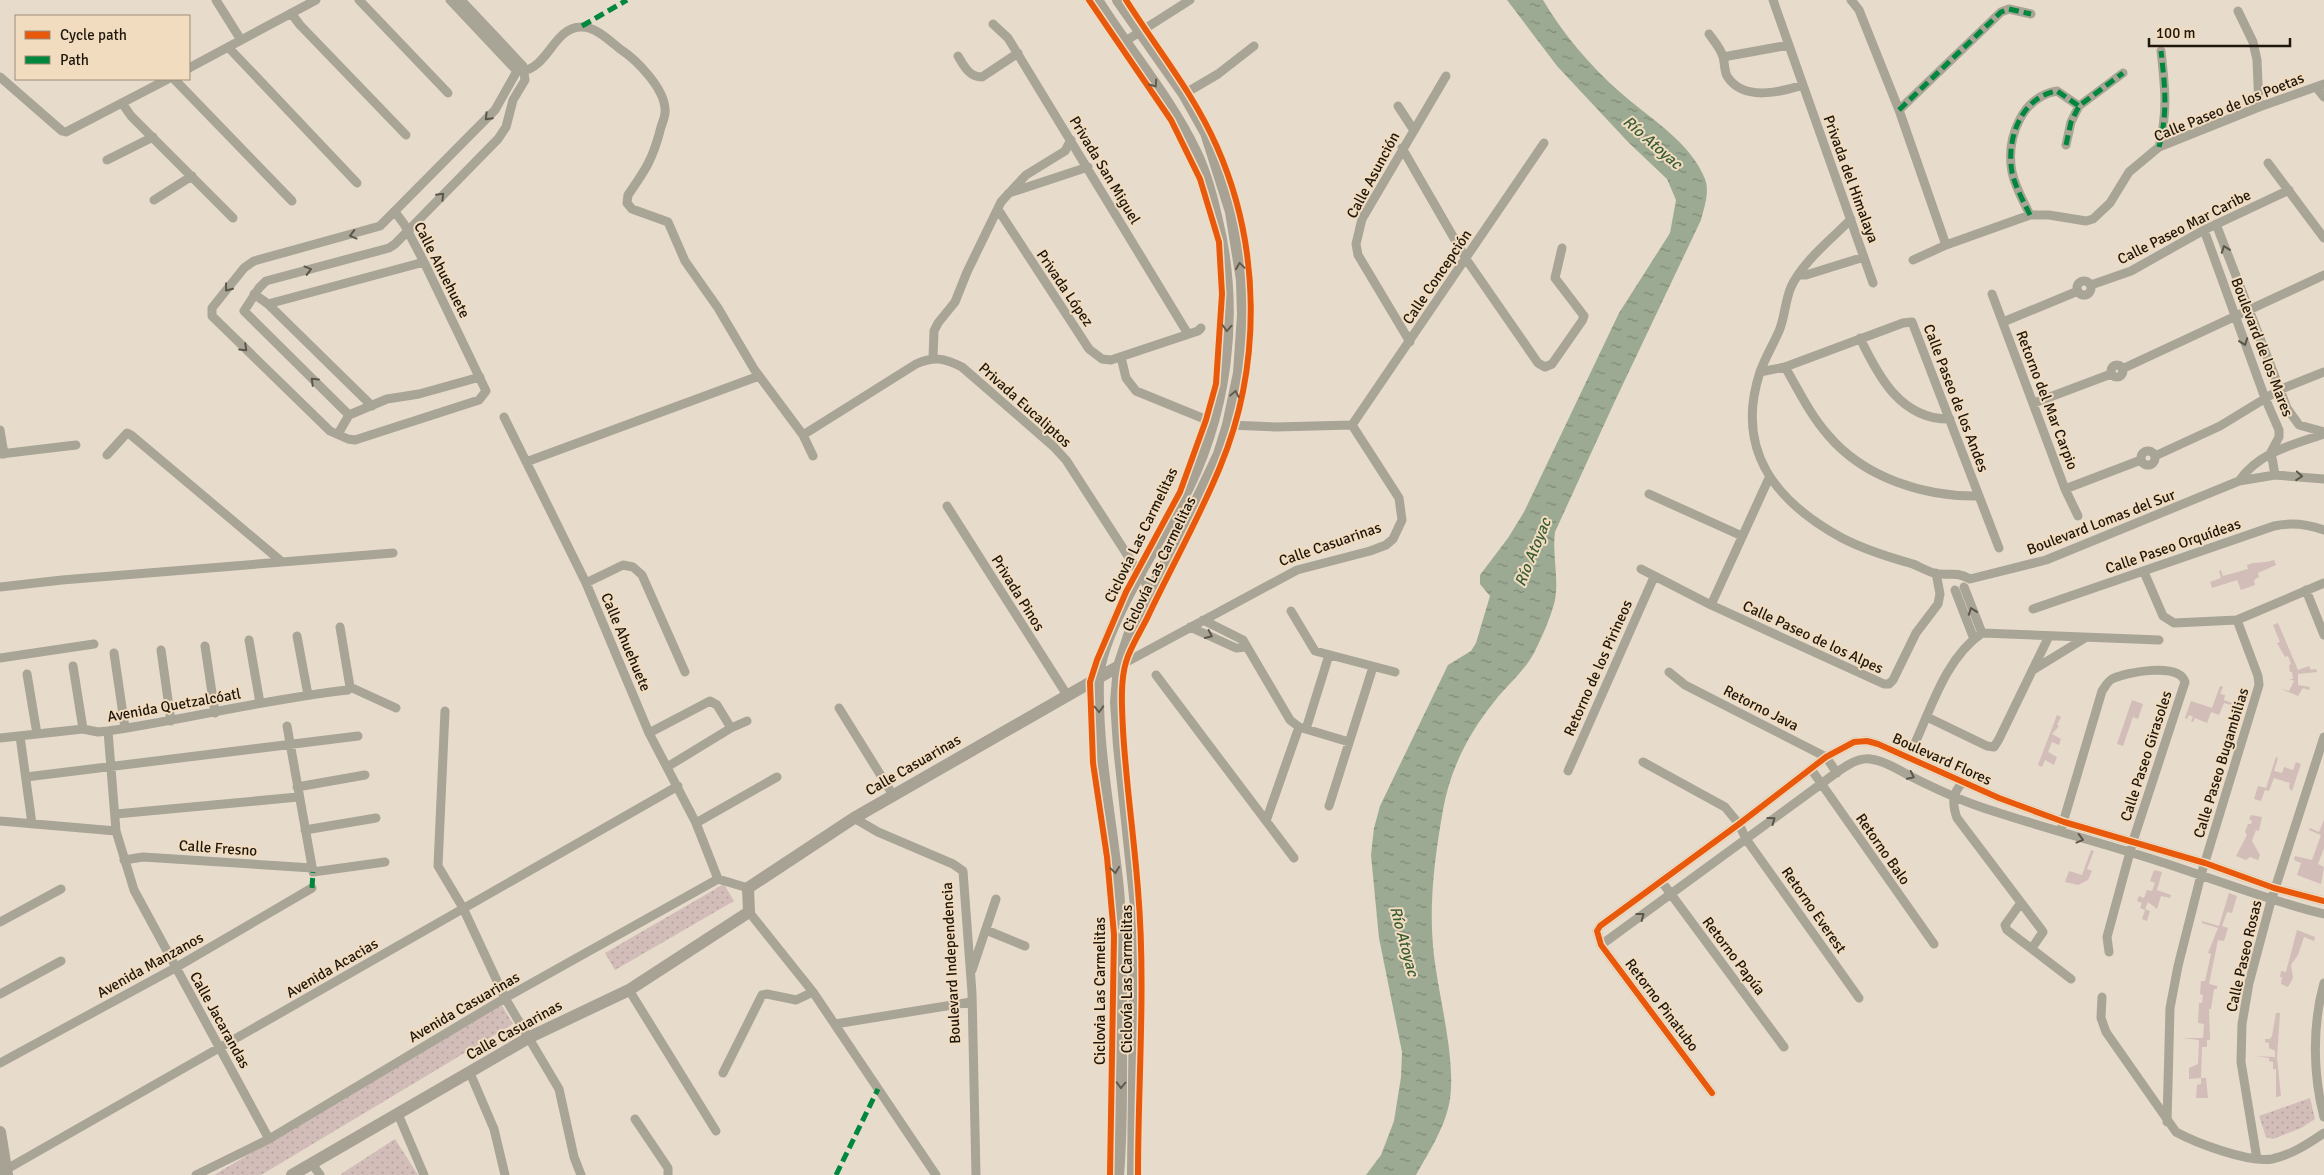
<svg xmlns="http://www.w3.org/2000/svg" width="2324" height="1175" viewBox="0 0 2324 1175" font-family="Signika,sans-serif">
<defs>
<pattern id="grass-dots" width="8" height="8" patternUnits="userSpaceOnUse" patternTransform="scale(1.25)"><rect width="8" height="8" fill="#d2bdb9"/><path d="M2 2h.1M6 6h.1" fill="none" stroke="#b4a29e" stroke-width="1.8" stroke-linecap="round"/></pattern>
<pattern id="water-ripples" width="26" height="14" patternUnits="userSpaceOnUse" patternTransform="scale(1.25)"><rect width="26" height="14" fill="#9daa93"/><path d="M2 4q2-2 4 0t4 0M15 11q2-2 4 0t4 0" fill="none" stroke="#7f8976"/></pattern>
</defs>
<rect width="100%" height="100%" fill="#e7dbcb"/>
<!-- grass -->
<path fill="url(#grass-dots)" d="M724,884L734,901L615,970L605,953Z
M501,1004L513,1024L261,1175H214Z
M2310,1098L2315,1119L2301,1128L2273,1139L2266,1137L2259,1116Z
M395,1139L418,1175H341V1174Z"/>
<!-- garden -->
<path fill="#d2bdb9" d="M2274,560L2276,565L2258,573L2259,577L2254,580L2255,585L2241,590L2237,580L2212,588L2210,582L2221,578L2219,571L2221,570L2223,576L2248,569L2247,565C2257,561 2262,564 2274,560Z
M2278,623L2298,670L2309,666L2311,670L2316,669L2317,672L2298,674V685L2310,687L2309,690L2303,688L2298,696L2281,689L2289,691L2294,681L2289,679H2293L2292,672H2290L2289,665L2291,664L2288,656L2285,657L2277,643L2280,642L2273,625Z
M2220,686L2223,687L2220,694L2225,695L2224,700L2232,703L2231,705L2224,703L2219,715L2211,712L2207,723L2195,718L2193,722L2191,721L2193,717L2189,715L2187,719L2185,718L2191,701L2212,708Z
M2132,700L2143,704L2138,719L2133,717L2123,746L2117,744Z
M2057,715L2061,717L2057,725L2059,726L2052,734L2061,739L2059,745L2052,742L2048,752L2057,757L2054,765L2045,760L2042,767L2038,765Z
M2276,757L2278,758L2274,771L2282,773L2284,767L2293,770L2296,762L2301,764L2292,791L2289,788L2290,783L2274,778L2269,791L2265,790L2261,801L2254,799L2258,786L2266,788Z
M2251,815L2262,817L2259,831L2256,830L2252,841L2260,855L2258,860L2250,857L2246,860L2236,856L2247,835L2245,832L2248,824H2251L2252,821L2249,819Z
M2324,820V848L2318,864L2324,867L2321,884L2297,875L2301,863L2294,860L2295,856L2312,860L2321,835L2309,830L2310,828L2319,832Z
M2091,850L2094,851L2087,869L2092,871L2088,880L2078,885L2065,882L2069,871L2082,875Z
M2154,870L2162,872L2157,890L2171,895L2170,898L2161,896L2157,909L2148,902L2145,909L2150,911L2147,921L2142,919L2145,910L2140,908L2142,903L2137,901L2139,896L2144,898L2147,890L2152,891L2155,883L2150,881Z
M2229,893L2237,896L2232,913L2227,912L2222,926L2228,928L2224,941L2218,940L2209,984L2217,986V989H2214L2211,1009H2209L2210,1040H2207V1047H2202L2201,1078H2206L2208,1098H2196L2197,1085L2201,1084V1078L2189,1079V1068L2198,1064L2199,1040L2182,1038H2203L2204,1024L2198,1023L2199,1003H2202L2203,995L2200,994L2201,981H2205L2211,954L2208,953L2218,928L2202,923V921L2219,926Z
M2297,930L2315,937L2314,941L2304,937L2298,955L2291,965L2293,978L2288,987L2281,984L2282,977H2280L2281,971L2286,972Z
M2276,1013H2280L2277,1057L2281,1096L2276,1097V1069H2273V1062L2269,1061V1058L2256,1056L2275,1057V1051L2269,1048V1043L2265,1042V1039H2270L2272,1036Z"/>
<!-- water -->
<path fill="url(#water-ripples)" d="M1507,0H1543C1563,34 1591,67 1621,93C1650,119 1690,141 1705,179C1710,192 1704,208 1701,220L1614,403L1555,532C1552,555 1559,577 1555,600C1551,617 1542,637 1534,653C1523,673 1507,685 1494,702C1468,734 1450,770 1443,810C1435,855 1429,901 1433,946C1437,992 1456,1055 1450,1099C1446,1126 1429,1152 1416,1175H1366L1381,1155L1394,1121L1401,1077L1402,1052L1379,938L1371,855L1374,828L1380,806L1448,665L1471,651L1476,643L1490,596L1480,584V575L1508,538L1524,512L1619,313L1670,233L1676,200L1667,179L1628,142L1557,66Z"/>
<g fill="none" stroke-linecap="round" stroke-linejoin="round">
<!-- street -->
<path stroke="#a8a496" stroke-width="9" d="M216,0L241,40
M359,0L448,93
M450,0L517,71
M1773,0L1873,283
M1851,0L1859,10L1899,110L1946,245
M2238,11L2253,42L2257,60L2259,107
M291,13L300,25L406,135
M993,24L1008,38L1188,334
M1709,34C1714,41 1721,49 1723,57C1725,63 1724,70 1727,76C1743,102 1781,92 1803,85
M1124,42L1190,0
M228,47L357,183
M958,56C964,66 969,77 982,77L1018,53
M1723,57L1789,45
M189,68L316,0
M522,71C548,68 554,27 581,27C595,26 610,41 620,49C637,60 664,88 665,109C666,115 663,121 661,127C653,159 646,169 628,195L627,203L632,209L668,222L685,261L718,308L754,369L803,435L813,456
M0,77L62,131L66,132L168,79
M174,79L292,201
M2316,87L2324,97
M1184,94L1218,74L1254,46
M122,103L131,116L233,218
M1398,106L1413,129
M1899,110L2001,12L2009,9L2031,14
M2066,145L2071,122L2079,106L2123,73
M2159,147C2168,112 2165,87 2161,51
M1402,148L1466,259L1538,363L1545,367L1552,364L1582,321L1584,316L1555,278L1562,248
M107,160L153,137
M2268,163L2324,238
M1011,191L1026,175L1065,151L1071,140
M154,200L192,176
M999,211L1089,349L1102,359L1111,360L1198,331L1201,328
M395,212L404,224L424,262L486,391L479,400L355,440L348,439L330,431L212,316V308L244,268L254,261L380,226L495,110L517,71
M2030,215C2024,202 2015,187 2012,172C2006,139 2021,97 2057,91L2079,106
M1851,219C1831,240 1803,261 1791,287C1785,301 1785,317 1779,331C1773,345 1765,358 1760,372C1734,451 1776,502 1842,538C1865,550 1888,557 1913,564C1920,567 1927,571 1934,573C1948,577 1954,570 1970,579
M2216,224L2287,408L2299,425L2324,432
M2204,230L2265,398L2279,430V437L2271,452L2275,475
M1913,260L1946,245L2030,215H2049L2086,221L2093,219L2110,203L2129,172L2159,147L2259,107L2324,84
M1798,275H1806L1864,257
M2077 288a7 7 0 1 1 14 0a7 7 0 1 1-14 0Z
M2091,285L2131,271L2204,230L2289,190
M254,294L268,304L372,406
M1992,294L2065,489L2078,516
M268,304L424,262
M2003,322L2078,291
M1860,338C1878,376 1901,420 1950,419
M1410,342L1358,255L1356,244L1362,219L1446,76
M1121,357L1126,378L1136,391L1212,422
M933,358L934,331L938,323L955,302L967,272L1001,202L1009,193L1088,167
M2111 371a6 6 0 1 1 12 0a6 6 0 1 1-12 0Z
M1785,367C1798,389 1810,415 1828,435C1864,478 1925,497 1979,496
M2122,369L2324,275
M1760,372L1785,367L1903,323L1912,322L1999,548
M2034,403L2111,374
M349,415L244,311L259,288L266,281L389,248L395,244L498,139L506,127L513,100L525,80L523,66L461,0
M504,417L586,583L649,733L696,823L718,879
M1228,425L1276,427L1352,425
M1352,425L1544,143
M0,430L4,454
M338,434L349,415L387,399L419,394L480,377
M803,435L916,364C934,356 944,358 962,367L1053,446L1066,460L1150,590
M2141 458a7 7 0 1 1 14 0a7 7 0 1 1-14 0Z
M0,454L76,445
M107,455L127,433L131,435L282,562
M2155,456L2220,426L2279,390L2324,372
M526,462L759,376
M2239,481C2259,452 2292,445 2324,434
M2065,489L2141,460
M1649,494L1742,536
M947,506L1067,695
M1641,569L1711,605L1884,684H1889L1893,680L1916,633L1938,604L1940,594L1936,573
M2144,572L2163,616L2174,623L2237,620L2324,583
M1970,579L2046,560L2239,481L2275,475L2324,479
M586,583L623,565L633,567L642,575L685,672
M0,587L62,580L393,553
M1964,587L1982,633
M1955,590L1974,639
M2306,590L2324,635
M1711,605L1769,478
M2033,609L2274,526C2292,522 2307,524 2324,530
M1291,611L1315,651L1395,672
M1203,620L1243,640L1290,720L1299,727L1349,742
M340,627L350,687
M1190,627L1236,648L1246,647
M297,636L308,695
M249,640L260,703
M205,646L215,713
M161,650L171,721
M114,653L125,728
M0,658L94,644
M73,666L83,729
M1119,666L1297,570L1370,551L1386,545L1393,539L1402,520L1399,498L1352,425
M2033,670L2085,638
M1669,672L1685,685L1826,757L1837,773
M27,674L37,734
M1156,675L1294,858
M350,687L396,708
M839,708L893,795
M445,711L438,866L463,908L505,998L559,1089L574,1157L581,1175
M1927,717L1987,746L1994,747L1999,739L2049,636
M287,726L313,872L385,862
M1306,729L1329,655
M108,731L116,831L134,890L269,1139
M649,733L710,701L717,705L731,728
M20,736L32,824
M0,738L83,729L98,732L108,731C188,719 267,699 348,690L350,687
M1915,743C1932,706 1946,658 1982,633L2159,640
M1643,762L1725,807L1739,824L1746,839L1859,998
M667,767L731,728L747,721
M1811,769L1934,944
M1568,771L1654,577
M26,777L358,736
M1963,782C1952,793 1952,804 1957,818L2041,929L2043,932L2032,948
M297,787L365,775
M1329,806L1373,667
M116,814L298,797
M854,818L878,832L953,864L963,871L972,993L976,1175
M0,821L116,831
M1266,821L1299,727
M696,823L777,777
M2062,826L2102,691C2105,687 2107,682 2112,679C2127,672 2179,662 2185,682L2133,841L2107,937L2109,952
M305,830L376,818
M124,860L143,857L312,868
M1662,882L1784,1047
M2020,904L2005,925L2007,930L2071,979
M749,912L813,992L936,1175
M0,922L61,889
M986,930L1025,946
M1601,945L1821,784C1834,775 1853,757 1870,759C1885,761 1899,770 1912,777C1934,788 1955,798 1978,806C2036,826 2096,841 2155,860C2212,878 2266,900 2324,914
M972,970L996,899
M2324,983C2312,1026 2313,1075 2324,1117
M629,990L716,1131
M0,994L61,961
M2102,997L2101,1018L2106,1032L2176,1132C2196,1143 2249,1163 2272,1159C2291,1155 2308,1144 2324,1133
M835,1024L971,1002
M0,1063L175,968L312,888
M470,1073L494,1129L505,1175
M723,1073L762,995L767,994L796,1000L813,992
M1712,1093L1601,945L1597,931L1600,926L1739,824L1826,757L1854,742L1867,741L1878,744L1999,798L2064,822L2205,863L2274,888L2324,901
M398,1114L424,1175
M635,1119L668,1168V1175
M2167,1122L2170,1008L2178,966L2201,875L2259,685L2258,676L2237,620
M2257,1159L2241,1062L2242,1024L2249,983L2271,901L2324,737
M312,1164L320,1175
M0,1173L678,786
M196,1175L269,1139L505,998L718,879L748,888"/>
<!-- secondary -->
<path stroke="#a7a294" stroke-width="12" d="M1097,0C1129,51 1169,97 1195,151C1205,171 1211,194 1216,216C1240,313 1227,417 1179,505C1155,548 1100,632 1098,679C1096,750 1111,819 1118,889C1122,937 1121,985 1121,1032C1121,1080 1122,1128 1118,1175
M1118,0L1184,94L1206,133L1231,212L1242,280L1243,315L1239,373L1228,425L1219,454L1184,528L1133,624L1119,666L1116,702L1119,746L1136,906L1133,1175
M0,1132L7,1175
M292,1175L530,1037L629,990L749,912L748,888L854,818L1119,666"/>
<!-- quiet -->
<path stroke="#00873e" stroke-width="5" stroke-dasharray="10 5" stroke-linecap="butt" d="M582,26L627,0
M1899,110L2001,12L2009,9L2031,14
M2066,145L2071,122L2079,106L2123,73
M2159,147C2168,112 2165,87 2161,51
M2030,215C2024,202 2015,187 2012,172C2006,139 2021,97 2057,91L2079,106
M312,888L313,872
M836,1175L878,1089"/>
<!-- cycleway casing -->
<g stroke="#f2dcc0" stroke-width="9">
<path id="cycleway" d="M1089,0L1171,120L1200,179L1219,242L1222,294L1216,384L1206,420L1180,492L1126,592L1097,660L1090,682L1093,763L1107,857L1114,935L1110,1175
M1126,0C1157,49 1194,94 1217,147C1261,247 1262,366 1220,467C1200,516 1173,564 1150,612C1143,628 1131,645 1126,662C1120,682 1122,709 1123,730C1126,783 1134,837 1138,890C1146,985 1138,1080 1138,1175
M1712,1093L1601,945L1597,931L1600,926L1739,824L1826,757L1854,742L1867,741L1878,744L1999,798L2064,822L2205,863L2274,888L2324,901"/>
</g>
<!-- cycleway -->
<use href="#cycleway" stroke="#e8590c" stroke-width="6"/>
</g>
<!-- one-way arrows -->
<defs><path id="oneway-chevron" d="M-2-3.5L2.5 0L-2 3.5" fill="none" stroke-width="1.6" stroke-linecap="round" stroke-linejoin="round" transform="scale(1.25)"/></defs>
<g stroke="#625c50">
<use href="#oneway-chevron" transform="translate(1154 84) rotate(55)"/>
<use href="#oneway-chevron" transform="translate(1240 266) rotate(-98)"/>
<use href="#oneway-chevron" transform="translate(1227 328) rotate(93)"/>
<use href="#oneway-chevron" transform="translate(1235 394) rotate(-79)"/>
<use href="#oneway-chevron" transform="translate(1099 709) rotate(88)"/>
<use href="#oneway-chevron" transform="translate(1115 870) rotate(82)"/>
<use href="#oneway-chevron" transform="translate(1121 1085) rotate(91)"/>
</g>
<g stroke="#5c564a">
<use href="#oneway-chevron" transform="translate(488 117) rotate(134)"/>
<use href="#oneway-chevron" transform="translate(441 196) rotate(-46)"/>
<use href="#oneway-chevron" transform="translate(353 235) rotate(165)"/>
<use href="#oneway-chevron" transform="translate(2225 249) rotate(-110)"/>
<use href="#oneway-chevron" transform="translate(308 270) rotate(-15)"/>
<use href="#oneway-chevron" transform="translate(228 288) rotate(128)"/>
<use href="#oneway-chevron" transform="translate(2244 342) rotate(70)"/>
<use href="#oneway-chevron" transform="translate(244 348) rotate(44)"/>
<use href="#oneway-chevron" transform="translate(314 381) rotate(-136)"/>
<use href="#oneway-chevron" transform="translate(2299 476) rotate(4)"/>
<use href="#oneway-chevron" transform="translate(1972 611) rotate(-110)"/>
<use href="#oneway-chevron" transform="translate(1209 635) rotate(25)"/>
<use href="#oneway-chevron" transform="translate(1911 776) rotate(26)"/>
<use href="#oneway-chevron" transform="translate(1772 820) rotate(-36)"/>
<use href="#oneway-chevron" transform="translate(2080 839) rotate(15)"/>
<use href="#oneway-chevron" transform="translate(1641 916) rotate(-37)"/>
</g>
<g text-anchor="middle" stroke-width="4" stroke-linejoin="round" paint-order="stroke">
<!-- street labels -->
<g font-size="15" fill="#1e170c" stroke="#f2dcc0">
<text transform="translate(2229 107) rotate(-22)" y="5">Calle Paseo de los Poetas</text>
<text transform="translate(1105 170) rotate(59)" y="5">Privada San Miguel</text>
<text transform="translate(1373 175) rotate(-62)" y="5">Calle Asunción</text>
<text transform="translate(1851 179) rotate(70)" y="5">Privada del Himalaya</text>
<text transform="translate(2184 227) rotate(-27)" y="5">Calle Paseo Mar Caribe</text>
<text transform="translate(442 270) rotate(63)" y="5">Calle Ahuehuete</text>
<text transform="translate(1437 277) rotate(-56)" y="5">Calle Concepción</text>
<text transform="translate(1065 288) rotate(56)" y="5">Privada López</text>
<text transform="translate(2262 347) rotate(69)" y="5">Boulevard de los Mares</text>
<text transform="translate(1956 398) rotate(69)" y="5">Calle Paseo de los Andes</text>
<text transform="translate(2047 400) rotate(69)" y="5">Retorno del Mar Carpio</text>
<text transform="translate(1025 405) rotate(42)" y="5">Privada Eucaliptos</text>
<text transform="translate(2101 522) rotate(-21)" y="5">Boulevard Lomas del Sur</text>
<text transform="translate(1141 535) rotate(-64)" y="5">Ciclovia Las Carmelitas</text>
<text transform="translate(1330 544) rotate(-19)" y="5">Calle Casuarinas</text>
<text transform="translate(2173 546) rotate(-19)" y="5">Calle Paseo Orquídeas</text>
<text transform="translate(1159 564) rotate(-64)" y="5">Ciclovía Las Carmelitas</text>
<text transform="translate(1018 593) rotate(58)" y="5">Privada Pinos</text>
<text transform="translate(1813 637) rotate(25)" y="5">Calle Paseo de los Alpes</text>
<text transform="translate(626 642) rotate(67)" y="5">Calle Ahuehuete</text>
<text transform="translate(1598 668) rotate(-66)" y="5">Retorno de los Pirineos</text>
<text transform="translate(174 705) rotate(-10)" y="5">Avenida Quetzalcóatl</text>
<text transform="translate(1761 708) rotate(27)" y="5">Retorno Java</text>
<text transform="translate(2146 756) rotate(-72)" y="5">Calle Paseo Girasoles</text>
<text transform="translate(1942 759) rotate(24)" y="5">Boulevard Flores</text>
<text transform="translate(2221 763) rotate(-73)" y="5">Calle Paseo Bugambilias</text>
<text transform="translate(913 765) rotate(-30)" y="5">Calle Casuarinas</text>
<text transform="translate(218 848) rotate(4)" y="5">Calle Fresno</text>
<text transform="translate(1883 849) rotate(55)" y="5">Retorno Balo</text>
<text transform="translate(1814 910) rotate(55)" y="5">Retorno Everest</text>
<text transform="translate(1734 956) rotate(53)" y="5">Retorno Papúa</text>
<text transform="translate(2244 956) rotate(-77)" y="5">Calle Paseo Rosas</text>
<text transform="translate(951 963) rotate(-93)" y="5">Boulevard Independencia</text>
<text transform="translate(150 965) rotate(-29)" y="5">Avenida Manzanos</text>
<text transform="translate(332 968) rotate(-30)" y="5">Avenida Acacias</text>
<text transform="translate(1127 979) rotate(-90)" y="5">Ciclovía Las Carmelitas</text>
<text transform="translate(1100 991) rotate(-90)" y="5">Ciclovia Las Carmelitas</text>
<text transform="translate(1662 1005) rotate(53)" y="5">Retorno Pinatubo</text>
<text transform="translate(464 1007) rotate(-30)" y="5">Avenida Casuarinas</text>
<text transform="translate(220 1020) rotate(61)" y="5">Calle Jacarandas</text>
<text transform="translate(514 1030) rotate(-29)" y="5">Calle Casuarinas</text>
</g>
<!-- water labels -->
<g font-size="16" font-style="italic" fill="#395e35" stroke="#f2dcc0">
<text transform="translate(1653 142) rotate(41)" y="6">Río Atoyac</text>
<text transform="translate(1532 552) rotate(-68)" y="6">Río Atoyac</text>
<text transform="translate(1405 941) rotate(75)" y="6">Río Atoyac</text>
</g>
</g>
<!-- legend -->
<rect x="15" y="15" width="175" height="65" fill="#f2dcc0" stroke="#9d8d78"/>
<rect x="25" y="31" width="25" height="8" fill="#e8590c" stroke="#9d8d78"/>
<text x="60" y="40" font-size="15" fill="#1e170c">Cycle path</text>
<rect x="25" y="56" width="25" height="8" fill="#00873e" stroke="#9d8d78"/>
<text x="60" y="65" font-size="15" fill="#1e170c">Path</text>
<!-- scale -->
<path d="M2149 38v8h141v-8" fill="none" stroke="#1e170c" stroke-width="2.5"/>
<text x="2156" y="38" font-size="15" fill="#1e170c" stroke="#f2dcc0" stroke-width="4" paint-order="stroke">100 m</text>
</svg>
